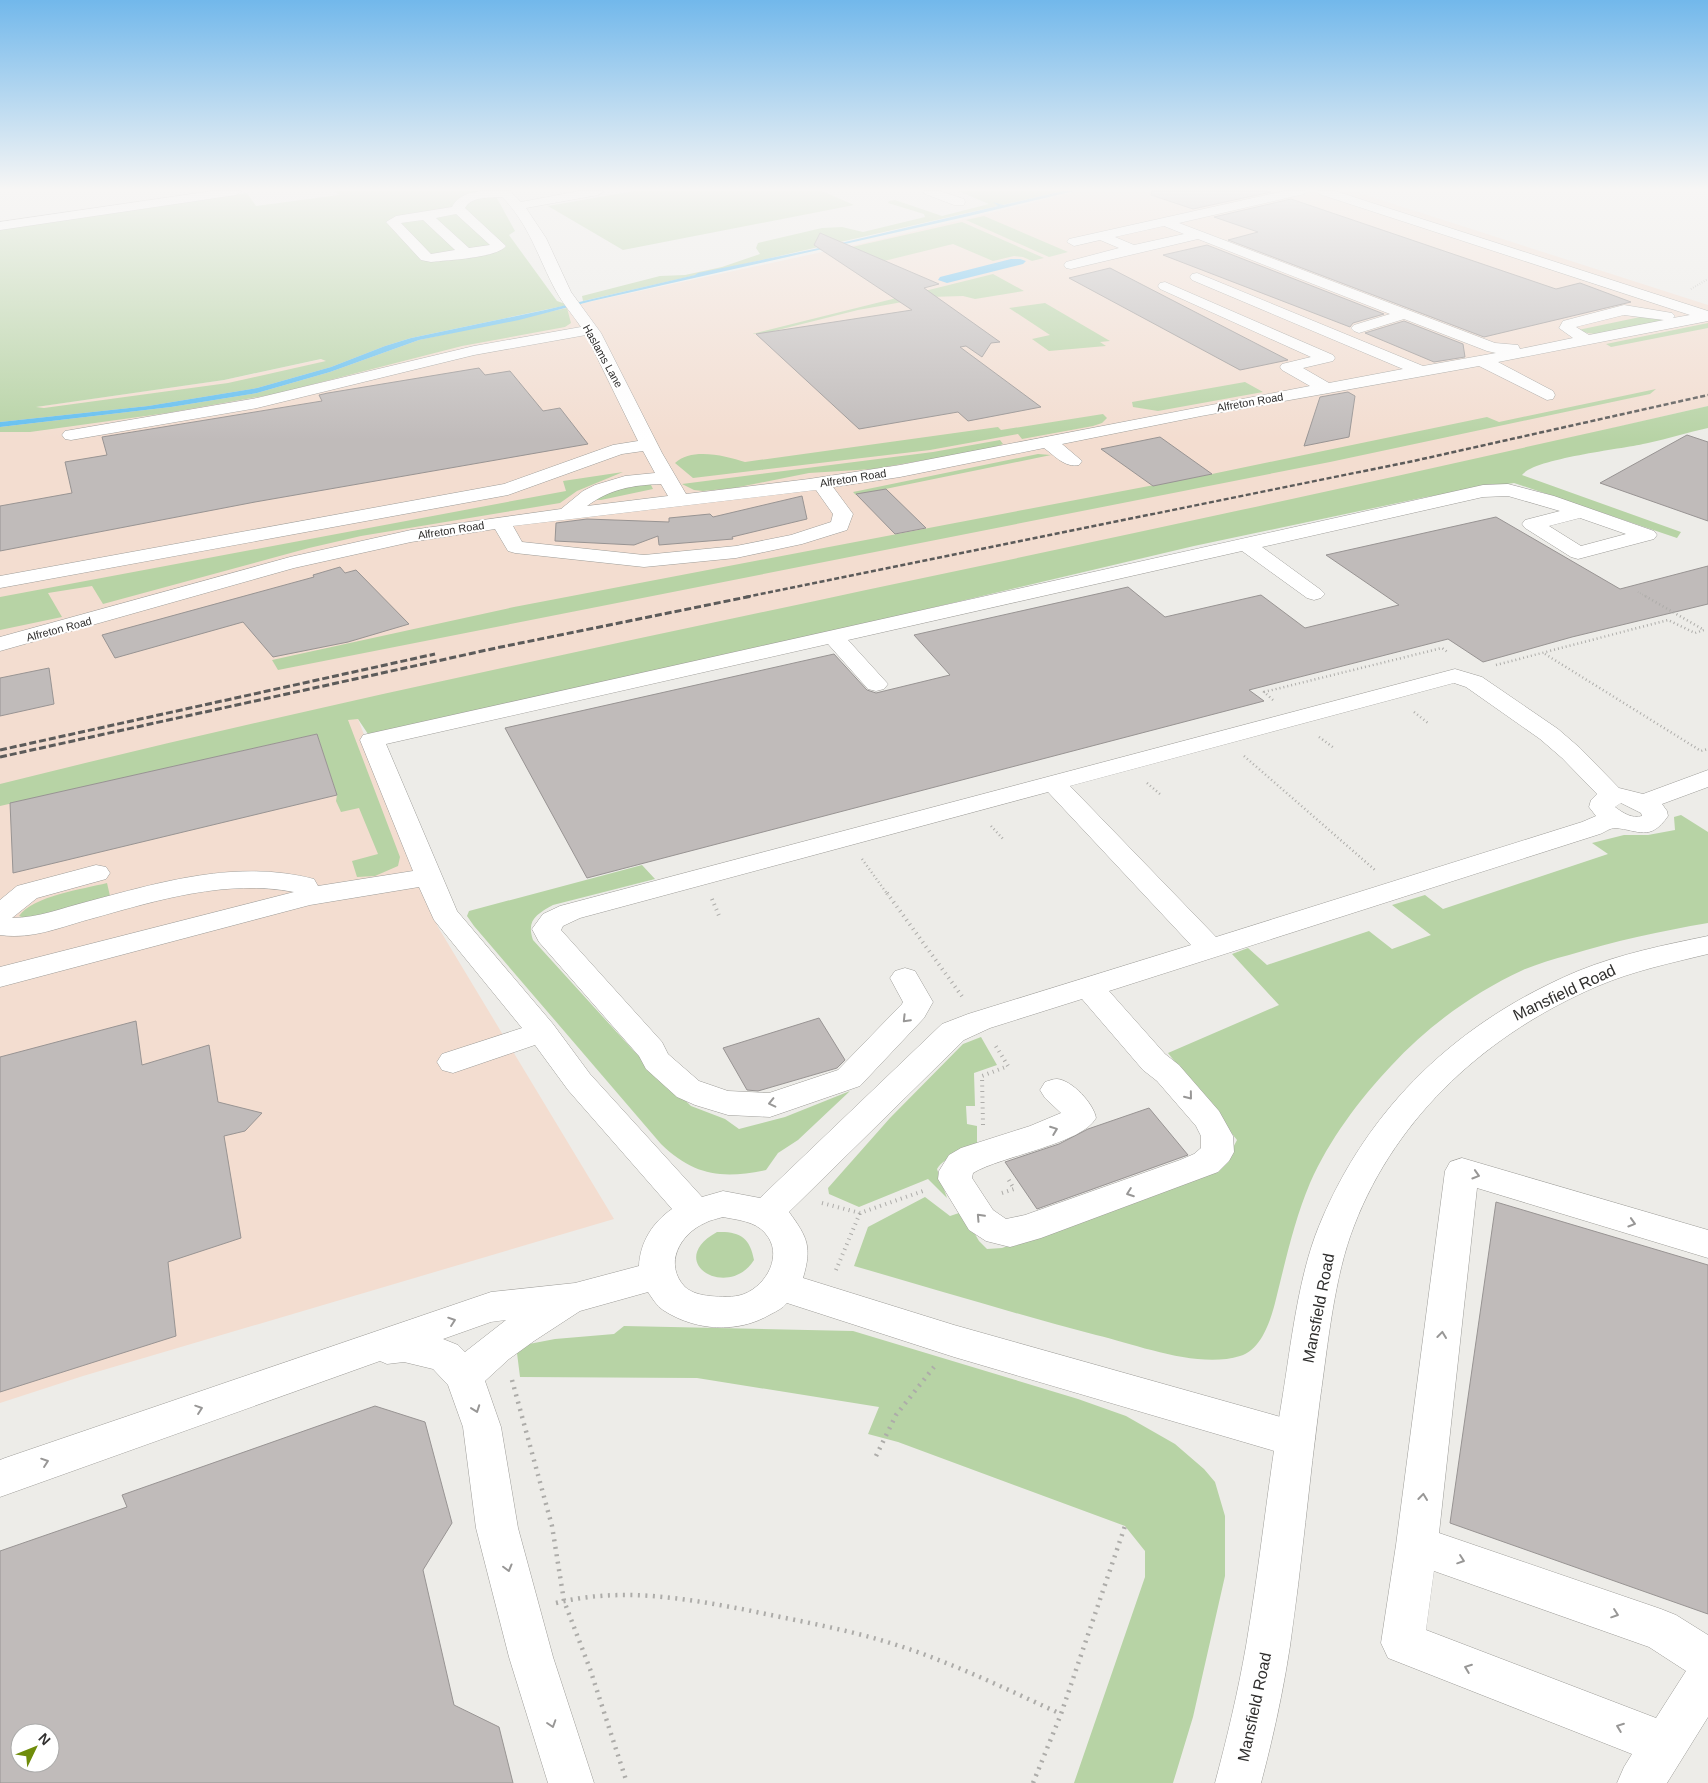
<svg xmlns="http://www.w3.org/2000/svg" width="1708" height="1783" viewBox="0 0 1708 1783" font-family="Arial,sans-serif">
<rect width="100%" height="100%" fill="#edece8"/>
<!-- industrial -->
<path fill="#f3ddd0" d="M1081,191H1353L1708,305V406L358,719L438,927L614,1219L83,1376L0,1403V412L224,380L869,242Z"/>
<!-- green -->
<path fill="#b7d3a5" fill-rule="evenodd" d="M334,191H493L515,231L509,235L557,301L568,305L411,338L385,346L331,367L257,388L148,406L0,422V229L247,193L256,206L339,195ZM321,359L326,361L228,383L44,408L36,407L224,380Z
M634,191H822L854,205L623,250L548,206Z
M958,191H1063L583,301L582,296L660,276L685,275L722,267L760,254L756,248L758,243L822,228L842,227L863,232L925,217L924,214L888,203L889,201L895,200L942,216L989,204Z
M984,216L1068,252L1049,257L966,220Z
M962,222L1044,258L1032,261L1023,257L1014,256L993,261L953,244L884,261L852,247Z
M993,274L1024,291L975,299L963,296L930,297L858,310L766,333L752,334Z
M1045,303L1110,341L1100,342L1106,346L1049,351L1032,339L1050,335L1009,308Z
M567,308L571,323L565,327L462,346L275,394L167,413L30,432H0V427L171,407L257,393L330,372L419,340Z
M1645,316L1665,319L1667,322C1643,326 1600,341 1578,330Z
M1708,323V328L1611,347L1606,344Z
M1245,382L1263,392L1158,411L1133,407L1132,402Z
M1656,389L1650,394L1330,462L278,670L272,660L514,607L1212,474L1487,417L1499,422Z
M1708,406V428C1688,432 1668,439 1648,443C1624,449 1535,458 1522,475L1681,532L1677,538L1514,483L1426,497L1194,546L372,740L358,719L348,720L400,857L398,866L375,876L357,877L352,861L378,854L359,808L341,812L336,801L337,795L317,734L0,806V784C287,712 577,652 866,590C1147,531 1428,470 1708,406Z
M1103,414L1107,418L1102,423L1093,426L1022,439L1018,434L930,450L693,478L675,463C692,447 726,456 745,462L998,427L1001,430Z
M1000,440L1003,444L989,449L873,469L809,473L734,488L703,491L694,490L682,484L933,452Z
M1038,454L1051,455L856,495L853,492Z
M623,472L577,491L560,503L361,536L309,548L103,604L92,586L48,593L62,617L0,630V597L566,491L563,481Z
M646,483L651,485L653,489L601,500H591L595,495Z
M1681,815L1708,832V923C1661,931 1615,941 1569,955C1554,959 1537,964 1523,970C1473,993 1428,1026 1391,1066C1359,1100 1329,1140 1310,1183C1294,1221 1285,1263 1275,1303C1270,1322 1261,1350 1240,1356C1198,1369 1138,1345 1096,1335C1015,1314 935,1289 854,1266L868,1227L925,1197L950,1216L962,1212L979,1241L987,1249L1002,1248L1082,1219L1225,1163L1237,1140L1168,1053L1279,1005L1232,954L1248,948L1267,965L1369,931L1392,949L1431,935L1392,905L1425,895L1443,909L1608,854L1592,843L1624,835H1648L1675,830L1674,817Z
M642,865L655,879L553,905C537,914 526,920 533,940L633,1050L691,1106L725,1119L739,1129L785,1117L850,1091L798,1140L778,1153L766,1170C722,1179 694,1176 661,1144L474,926L467,916L469,911Z
M107,883L110,896L27,919L19,916C33,896 83,889 107,883Z
M981,1037L997,1065L974,1073L975,1106H966L967,1124L977,1126V1149C962,1154 946,1155 937,1169L947,1198L928,1179L859,1207L829,1194L828,1188L890,1118L963,1044Z
M717,1232C739,1231 750,1237 754,1260C728,1301 663,1262 717,1232Z
M624,1326L853,1331L1078,1399L1126,1416L1175,1444L1204,1469L1215,1482L1225,1516V1576L1193,1717L1173,1783H1074L1145,1577V1551L1125,1526L898,1442L868,1434L879,1407L697,1378L520,1377L517,1353L529,1344L555,1339L614,1334Z"/>
<!-- water -->
<path fill="#62bff0" d="M1063,191H1074L969,216L592,301L519,320L419,340L330,372L257,393L171,407L0,427V422L148,406L257,388L331,367L385,346L411,338L545,310L695,275L698,273L824,247L998,206L993,202L1003,205Z
M1011,259H1020L1026,261L1023,264L947,283L938,280L940,277Z"/>
<!-- building -->
<path fill="#c0bbba" stroke="#989493" fill-rule="evenodd" d="M1152,191H1267L1271,192L1193,209L1151,195Z
M1291,199L1556,289L1580,283L1631,302L1484,337L1228,240L1258,232L1214,217Z
M820,233L939,284L924,288L1000,342L991,343L982,357L966,346L960,347L1041,407L968,421L958,412L859,429L756,334L912,310L814,245Z
M1207,245L1384,314L1353,323L1350,327L1163,255Z
M1110,268L1288,360L1240,370L1069,278Z
M1404,321L1463,344L1465,357L1434,362L1365,333Z
M479,368L485,375L510,371L543,411L560,408L588,444L255,502L0,551V506L72,493L65,462L107,455L102,437L322,401L319,395L328,393Z
M1348,392L1355,396L1349,437L1304,446L1320,397Z
M1687,435L1708,442V521L1600,483Z
M1160,437L1212,474L1153,486L1101,449Z
M886,489L926,528L895,534L856,494Z
M802,496L807,519L732,537L733,539L659,545L658,536L634,545L555,541L556,523L587,519L669,522V518L710,514L713,517Z
M1496,517L1620,589L1708,566V604L1572,637L1483,662L1448,639L1249,690L1264,701L587,878L505,728L834,654L867,690L876,693L950,675L914,635L1128,587L1165,617L1261,595L1305,628L1399,605L1326,555Z
M340,567L345,573L356,570L409,624L348,642L273,657L243,622L115,658L102,635L314,577L313,575Z
M49,668L54,704L0,716V678Z
M317,734L337,795L13,873L10,803Z
M819,1018L845,1060L837,1068L758,1091L747,1090L723,1048Z
M136,1021L142,1065L209,1045L218,1102L262,1113L245,1131L224,1136L241,1238L168,1262L176,1336L0,1392V1057Z
M1149,1108L1188,1155L1037,1209L1005,1162L1059,1144L1088,1129Z
M1496,1202L1708,1265V1614L1450,1523Z
M375,1406L425,1422L452,1523L423,1570L454,1705L499,1727L513,1783H0V1551L127,1507L122,1495ZM20,1733H50V1763H20Z"/>
<g fill="none" stroke-linecap="round" stroke-linejoin="round">
<!-- minor casing -->
<g stroke="#9e9d99" stroke-width="1">
<path id="minor" d="M212,191H242L236,195L0,230V222Z
M510,191L521,202L579,191H604L598,195L526,208L546,238L571,292L601,333L662,453L686,494L809,479L900,465L1310,386L1282,370L1280,367L1282,364L1311,357L1160,289L1158,286L1160,283L1165,282L1333,355L1335,358L1333,361L1303,368L1329,383L1403,369L1192,280L1190,277L1192,274L1197,273L1423,366L1496,353L1487,351L1404,319L1359,333L1354,331L1351,328L1354,325L1390,314L1198,239L1071,269L1066,268L1064,265L1066,262L1119,248L1100,240L1074,246L1067,242L1069,239L1284,191H1306L1304,194L1179,223L1495,343L1518,345L1520,349L1573,338L1559,328L1563,321L1624,305L1672,313L1675,316L1673,318L1690,315L1319,194L1317,191H1335L1708,311V321L1498,362L1553,391L1555,395L1553,399L1547,400L1479,366L1201,416L1062,444L1082,461L1079,465C1065,468 1055,456 1044,448L900,477L833,487L853,514L847,530L802,544L736,558L644,567L515,553L508,551L495,529L411,542L294,568L0,651V637L290,557L411,530L561,509L583,491L595,485L625,476L655,473L643,451L622,454L508,495L0,588V576L504,484L613,445L638,441L586,335L474,355L257,408L71,440L65,439L62,435L65,431L71,430L257,398L474,346L581,327C573,315 563,304 556,291C538,258 530,225 502,197C489,198 472,196 465,208L506,246C497,258 447,260 431,262L421,260L386,222L396,216L452,207C462,187 491,191 510,191ZM456,214L490,245L469,248L436,218ZM423,220L455,250L431,254L401,223ZM1164,226L1184,234L1134,245L1115,237ZM1624,315L1664,320L1589,335L1576,327ZM661,484L668,496L587,506C610,489 633,485 661,484ZM816,490L833,514L831,522L791,535L736,546L644,555L522,542L513,526Z
M923,191H940L964,199L965,202L964,205H954L925,194Z
M1508,484L1554,496L1654,531L1657,535L1654,539L1578,559L1571,557L1525,528L1522,524L1525,520L1560,511L1508,496L1483,497L1262,547L1321,590L1325,594L1321,598L1314,600L1307,598L1242,551L848,640L888,684L884,689L876,691L868,689L828,644L386,744L457,911L553,1024L590,1074L702,1197L723,1191L760,1198L942,1024L968,1014L1191,945L1048,792L580,918L563,926L561,930L662,1042L668,1054L699,1081L728,1091L769,1093L838,1070L902,1004L903,1002L890,978L895,971L905,968L915,971L933,1002L924,1018L860,1086L770,1117L728,1115L695,1105L677,1097L646,1069L639,1056L539,942L532,929L543,914L560,906L1455,669L1482,677L1558,729L1580,748L1619,788L1643,794L1708,770V787L1662,804L1667,811L1668,816C1650,842 1639,830 1615,828C1610,828 1605,832 1600,834L1109,991L1165,1054L1179,1065L1219,1111L1233,1136L1234,1152L1229,1161L1218,1172L1041,1238L1010,1247L986,1241L969,1230L938,1179L939,1171L949,1155L961,1148L1030,1126L1061,1113L1045,1098L1040,1090L1045,1082C1048,1081 1053,1079 1057,1079C1072,1080 1094,1104 1096,1118C1082,1144 1001,1156 973,1173L972,1178L993,1210L1006,1219L1025,1215L1180,1160L1194,1154L1201,1148V1136L1196,1126L1157,1081L1143,1070L1082,999L990,1028L964,1040L789,1212C808,1238 812,1247 803,1278L954,1325L1295,1421L1309,1427L1315,1439L1309,1451L1295,1457L954,1357L787,1303C783,1308 777,1311 771,1314C738,1334 695,1331 663,1310C657,1306 652,1298 648,1292L580,1311L534,1341L509,1359L485,1381L501,1427L518,1528L553,1657L594,1783H548L509,1657L476,1528L463,1427L448,1385L433,1369L404,1362L387,1364L380,1361L0,1497V1460L5,1458L491,1292L575,1283L639,1266C640,1242 653,1222 672,1209L568,1090L535,1045L453,1073L442,1070L437,1062L442,1054L522,1028L434,920L419,887L310,905L0,987V967L294,892C227,879 158,900 94,918C63,926 33,940 0,935V900L17,886L96,865L106,867L110,873L106,879L37,898L12,918C38,918 62,908 86,902C161,882 237,859 314,879L318,886L413,871L360,740L363,735L1483,485ZM1580,518L1626,534L1581,546L1549,526ZM1454,683L1466,687L1540,739L1562,758L1597,794L1591,800L1589,807L1596,816L1582,822L1216,937L1070,786ZM1621,803L1641,813L1642,816C1632,819 1623,813 1615,807ZM723,1217C737,1220 755,1221 765,1233C784,1254 767,1285 744,1294C733,1298 721,1297 710,1296C701,1295 692,1293 685,1287C663,1264 680,1234 705,1223C710,1220 717,1219 723,1217ZM506,1320L465,1352L458,1345L443,1339L491,1322Z
M1462,1158L1708,1230V1258L1477,1188L1439,1533L1661,1609L1676,1615L1708,1635V1717L1667,1783H1617L1624,1767L1632,1754L1388,1658L1381,1643L1396,1545L1445,1171L1450,1162ZM1434,1571L1649,1647L1686,1671L1656,1718L1426,1630Z"/>
</g>
<!-- major casing -->
<g stroke="#9e9d99" stroke-width="1">
<path id="major" d="M1708,936V954C1671,963 1633,971 1598,986C1490,1032 1397,1114 1354,1226C1334,1277 1328,1344 1320,1399C1309,1481 1302,1564 1290,1646C1283,1692 1273,1738 1261,1783H1215C1227,1738 1238,1692 1246,1646C1260,1564 1268,1482 1282,1400C1291,1345 1298,1277 1319,1226C1368,1106 1459,1021 1578,971C1620,954 1664,945 1708,936Z"/>
</g>
<!-- path-far3 -->
<path stroke="#adaca9" stroke-width="2" stroke-dasharray="0.5 2" stroke-linecap="butt" d="M1691,289L1708,279
M1638,592L1647,597"/>
<!-- path-far2 -->
<path stroke="#adaca9" stroke-width="2.5" stroke-dasharray="1 3" stroke-linecap="butt" d="M1545,654L1701,751L1708,749
M1496,665L1668,620L1695,633L1704,630L1645,596
M1273,700L1264,692L1442,648L1449,653
M1414,712L1428,723
M1319,737L1334,748
M1244,756L1375,870
M1147,783L1161,795
M991,826L1004,840
M862,859L888,895"/>
<!-- path-far1 -->
<path stroke="#adaca9" stroke-width="4" stroke-dasharray="1 4.5" stroke-linecap="butt" d="M887,893L964,999
M712,899L720,918
M983,1125L982,1076L1008,1066L994,1043
M1002,1193L1014,1189L1007,1177
M822,1203L860,1213L926,1190
M836,1270L860,1213"/>
<!-- path -->
<path stroke="#adaca9" stroke-width="4.5" stroke-dasharray="2 5.5" stroke-linecap="butt" d="M512,1380L552,1526L564,1601L590,1669L627,1783
M876,1456L896,1415L934,1367
M556,1603C620,1587 683,1598 747,1610C793,1620 841,1628 887,1642C947,1660 1004,1688 1061,1714
M1033,1783L1061,1714L1125,1526"/>
<!-- minor -->
<use href="#minor" fill="#fff" fill-rule="evenodd"/>
<!-- major -->
<use href="#major" fill="#fff" fill-rule="evenodd"/>
<!-- rail-far1 -->
<path stroke="#5c5b5a" stroke-width="2.5" stroke-dasharray="5 2.5" stroke-linecap="butt" d="M746,597L1418,460L1708,395"/>
<!-- rail -->
<path stroke="#5c5b5a" stroke-width="3" stroke-dasharray="7 3" stroke-linecap="butt" d="M0,750L435,654
M0,757L496,648L752,596"/>
</g>
<!-- one-way arrows -->
<defs><path id="oneway-chevron" d="M-2-3.5L2.5 0L-2 3.5" fill="none" stroke-width="1.6" stroke-linecap="round" stroke-linejoin="round" transform="scale(1.25)"/></defs>
<g stroke="#989796">
<use href="#oneway-chevron" transform="translate(906 1019) rotate(134)"/>
<use href="#oneway-chevron" transform="translate(1189 1096) rotate(51)"/>
<use href="#oneway-chevron" transform="translate(772 1103) rotate(167)"/>
<use href="#oneway-chevron" transform="translate(1054 1130) rotate(-21)"/>
<use href="#oneway-chevron" transform="translate(1476 1175) rotate(17)"/>
<use href="#oneway-chevron" transform="translate(1130 1193) rotate(160)"/>
<use href="#oneway-chevron" transform="translate(980 1217) rotate(-133)"/>
<use href="#oneway-chevron" transform="translate(1632 1223) rotate(17)"/>
<use href="#oneway-chevron" transform="translate(452 1321) rotate(-19)"/>
<use href="#oneway-chevron" transform="translate(1442 1335) rotate(-83)"/>
<use href="#oneway-chevron" transform="translate(199 1409) rotate(-19)"/>
<use href="#oneway-chevron" transform="translate(476 1409) rotate(70)"/>
<use href="#oneway-chevron" transform="translate(45 1462) rotate(-19)"/>
<use href="#oneway-chevron" transform="translate(1423 1497) rotate(-83)"/>
<use href="#oneway-chevron" transform="translate(1461 1560) rotate(19)"/>
<use href="#oneway-chevron" transform="translate(508 1568) rotate(75)"/>
<use href="#oneway-chevron" transform="translate(1615 1614) rotate(19)"/>
<use href="#oneway-chevron" transform="translate(1468 1668) rotate(-159)"/>
<use href="#oneway-chevron" transform="translate(552 1724) rotate(72)"/>
<use href="#oneway-chevron" transform="translate(1620 1727) rotate(-159)"/>
</g>
<!-- sky -->
<linearGradient id="sky" x2="0" y2="1"><stop stop-color="#72b8eb"/><stop offset="0.43" stop-color="#f7f6f5"/><stop offset="1" stop-color="#f7f6f5" stop-opacity="0"/></linearGradient>
<rect width="1708" height="440" fill="url(#sky)"/>
<g text-anchor="middle" stroke-width="4" stroke-linejoin="round" paint-order="stroke">
<!-- far-street labels -->
<g font-size="11" fill="#302f2e" stroke="#fff">
<text transform="translate(603 356) rotate(61)" y="4">Haslams Lane</text>
<text transform="translate(1250 402) rotate(-10)" y="4">Alfreton Road</text>
<text transform="translate(853 478) rotate(-9)" y="4">Alfreton Road</text>
<text transform="translate(451 530) rotate(-9)" y="4">Alfreton Road</text>
<text transform="translate(59 629) rotate(-15)" y="4">Alfreton Road</text>
</g>
<!-- near-street labels -->
<g font-size="16" fill="#302f2e" stroke="#fff">
<text transform="translate(1564 992) rotate(-25)" y="6">Mansfield Road</text>
<text transform="translate(1318 1308) rotate(-79)" y="6">Mansfield Road</text>
<text transform="translate(1254 1707) rotate(-78)" y="6">Mansfield Road</text>
</g>
</g>
<!-- north arrow -->
<g transform="translate(35 1748) rotate(47)"><circle r="24" fill="#ffffff" stroke="#acacab"/>
<path d="M0-4L9 19L0 12L-9 19Z" fill="#6f8c0a"/>
<text y="-8" font-size="14" font-weight="bold" text-anchor="middle" fill="#302f2e">N</text>
</g>
</svg>
